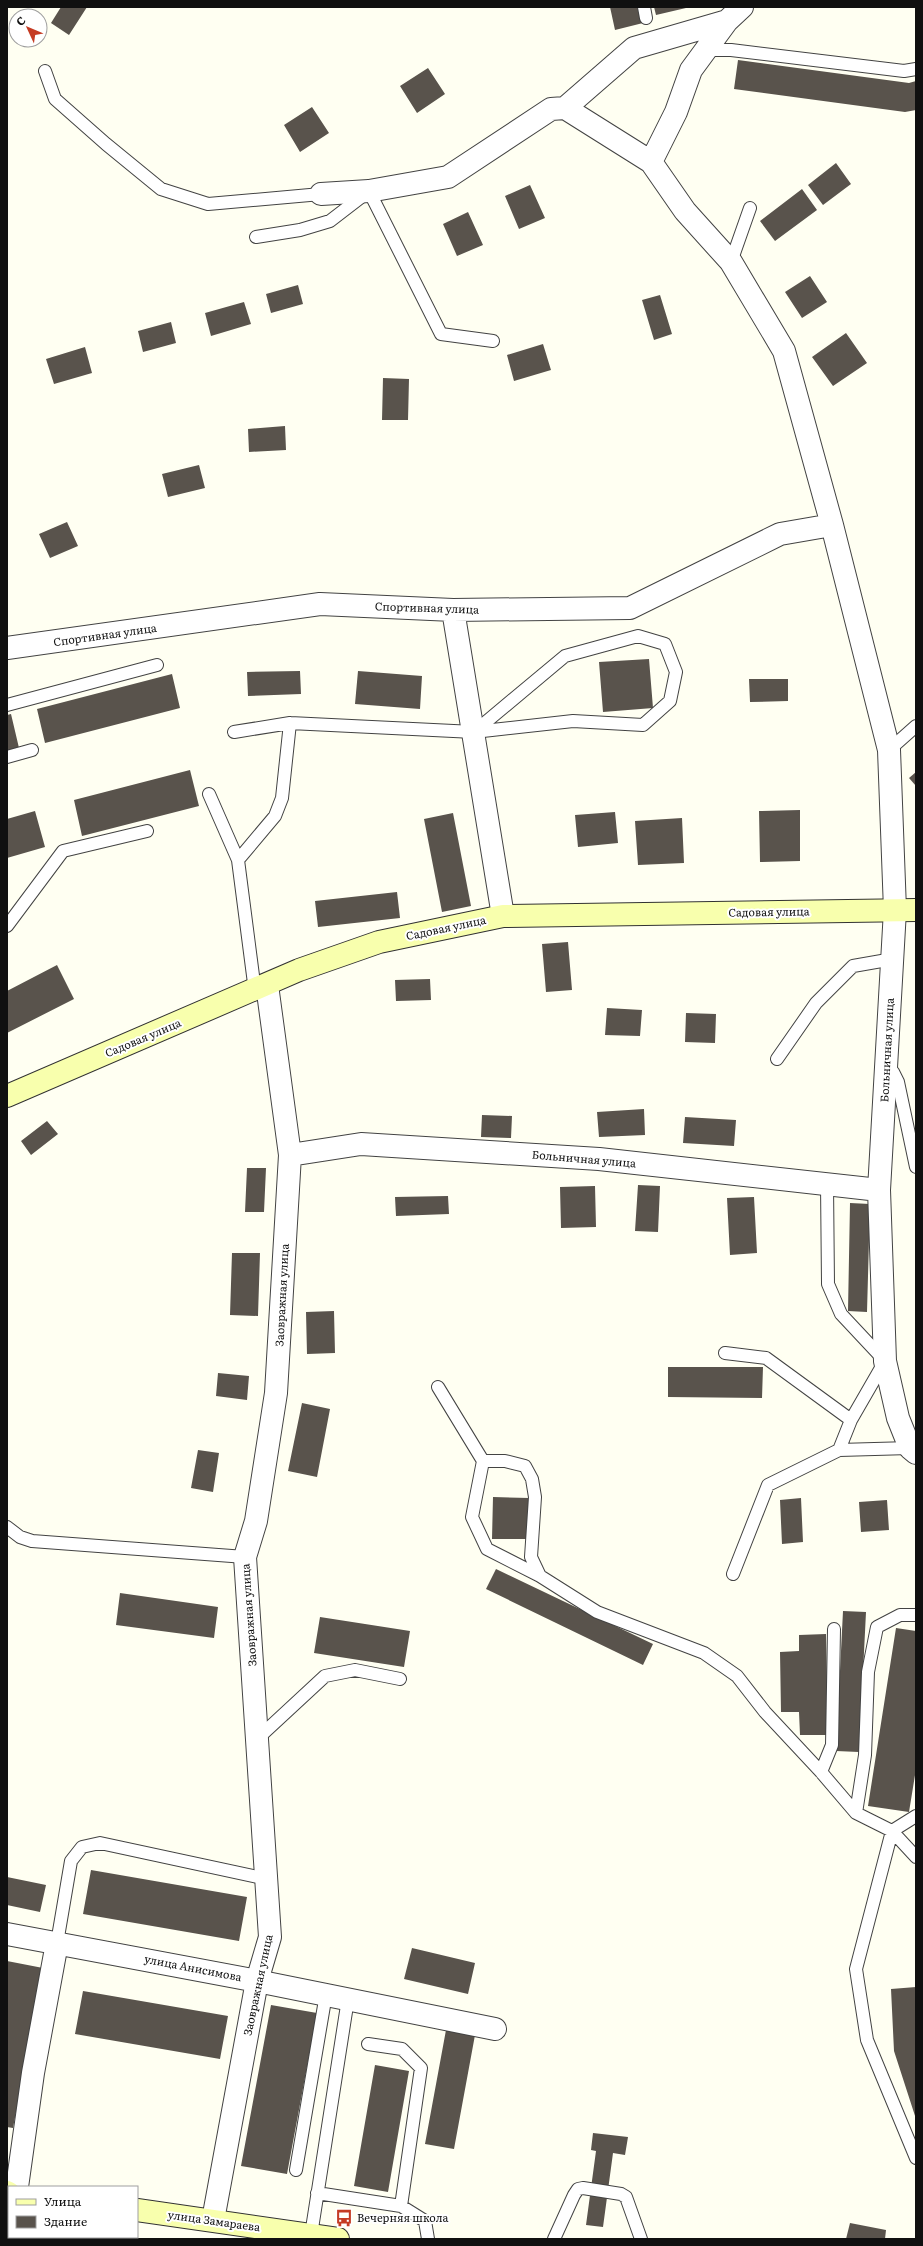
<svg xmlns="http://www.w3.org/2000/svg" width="923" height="2246" viewBox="0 0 923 2246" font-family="Literata,serif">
<rect width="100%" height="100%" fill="#fffff2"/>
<!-- building -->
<path fill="#59534c" d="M61,7H87L69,35L51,23Z
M610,7H639L643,23L615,30Z
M654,7H686V8L656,15Z
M738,60L909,83L916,81V110L905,112L734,89Z
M428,68L445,94L417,113L400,86Z
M312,107L329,133L300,152L284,125Z
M836,163L851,184L823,205L808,185Z
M530,185L545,218L519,229L505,196Z
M802,189L817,210L775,241L760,221Z
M468,212L483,245L457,256L443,224Z
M810,276L827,302L802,318L785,292Z
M298,285L303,304L271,313L266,294Z
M660,295L672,334L654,340L642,300Z
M244,302L251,324L211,336L205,313Z
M171,322L176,343L143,352L138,331Z
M846,333L867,363L833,386L812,357Z
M543,344L551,370L514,381L507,355Z
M85,347L92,373L54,384L46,359Z
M383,378L409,379L408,420H382Z
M285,426L286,450L249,452L248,429Z
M199,465L205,488L168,497L162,474Z
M67,522L78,546L50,558L39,534Z
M649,659L653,708L603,712L599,662Z
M300,671L301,694L248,696L247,672Z
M358,671L422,676L420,709L355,704Z
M172,674L180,708L45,743L37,709Z
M749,679H788V701L750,702Z
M11,714L19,748L7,751V715Z
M190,770L199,806L82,836L74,800Z
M916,772V786L909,778Z
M800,810V861L760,862L759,811Z
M35,811L45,847L7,858V819Z
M615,812L618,843L578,847L575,815Z
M453,813L471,906L442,912L424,819Z
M682,818L684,863L638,865L635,821Z
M397,892L400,918L318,927L315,901Z
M568,942L572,990L546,992L542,944Z
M57,965L74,999L7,1033V991Z
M430,979L431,1000L396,1001L395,980Z
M607,1008L642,1010L640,1036L605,1035Z
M686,1013L716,1014L715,1043L685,1042Z
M644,1109L645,1135L599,1137L597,1112Z
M482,1115L512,1116L511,1138L481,1137Z
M685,1117L736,1120L734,1146L683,1143Z
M47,1121L58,1134L31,1155L21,1141Z
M247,1168H266L264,1212H245Z
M638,1185L660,1186L658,1232L635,1231Z
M595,1186L596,1227L561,1228L560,1187Z
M448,1196L449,1214L396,1216L395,1197Z
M754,1197L757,1253L730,1255L727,1198Z
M850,1203L870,1204L867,1312L848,1311Z
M232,1253H260L258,1316L230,1315Z
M334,1311L335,1353L307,1354L306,1312Z
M668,1367H763L762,1398L668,1397Z
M218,1373L249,1376L247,1400L216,1396Z
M302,1403L330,1409L317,1477L288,1471Z
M198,1450L219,1453L213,1492L191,1488Z
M493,1497L529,1498L528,1539H492Z
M801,1498L803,1542L782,1544L780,1500Z
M887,1500L889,1530L861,1532L859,1502Z
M496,1569L653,1644L643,1665L486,1589Z
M120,1593L218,1607L214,1638L116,1625Z
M843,1611L866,1612L859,1752L836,1751Z
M320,1617L410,1631L404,1667L314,1653Z
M896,1628L916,1631V1769L909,1812L868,1806Z
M826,1634L828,1735H800L799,1712H781L780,1652L799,1651V1635Z
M91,1870L247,1897L239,1941L83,1914Z
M7,1877L46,1885L40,1912L7,1905Z
M412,1948L475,1963L468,1994L404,1979Z
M7,1961L43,1968L13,2128L7,2127Z
M916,1987V2119L894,2051L891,1989Z
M83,1991L228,2016L220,2059L75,2034Z
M271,2005L317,2013L287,2174L241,2166Z
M446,2030L475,2035L454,2149L425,2144Z
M375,2065L409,2071L388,2192L354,2186Z
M593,2133L628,2137L625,2155L613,2153L603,2227L586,2225L596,2151L591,2150Z
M850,2223L886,2230L885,2239H846Z"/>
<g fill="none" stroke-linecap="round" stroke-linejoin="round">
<!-- lane casing -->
<g stroke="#434343" stroke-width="14">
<path id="lane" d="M644,7L646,18
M707,50H731L904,71L916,69
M45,71L55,99L106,144L161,189L208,204L321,194
M256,237L300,230L330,221L369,191L441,334L493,341
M731,262L750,208
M7,705L157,665
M234,732L290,723L474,732L573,721L643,725L670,701L676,672L665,644L638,636L565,656L474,732
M889,750L916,726
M7,757L32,750
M209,794L238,860L255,991
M238,860L275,816L282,798L290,723
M7,926L63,851L147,831
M777,1059L816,1003L853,966L893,959
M887,1068L893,1072L898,1082L916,1167
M725,1353L766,1358L851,1420
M438,1387L483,1461H505L525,1466L532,1479L535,1497L531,1557L540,1576L597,1612L704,1653L737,1676L765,1712L821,1772L856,1813L892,1831L916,1816
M839,1450L910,1448
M483,1461L472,1517L487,1549L540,1576
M7,1527L20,1537L32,1541L245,1557
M733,1574L768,1485L839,1450L851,1420L885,1361L841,1314L828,1284L827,1184
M257,1739L325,1676L355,1670L400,1679
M821,1772L832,1745L834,1629
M856,1813L865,1755L868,1672L877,1627L900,1615H916
M892,1831L856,1969L867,2040L916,2158
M892,1831L916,1857
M57,1943L71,1861L82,1847L100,1843L267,1879
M296,2170L326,1994
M317,2193L401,2206L421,2068L402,2049L368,2044
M401,2206L425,2221L428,2239
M311,2235L348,1999
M68,2239V2237
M554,2239L574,2195L578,2189L583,2188L621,2194L626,2197L641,2239"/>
</g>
<!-- street casing -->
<g stroke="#434343" stroke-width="24">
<path id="street" d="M565,108L634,48L727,21
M651,162L676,112L691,70L727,21L742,7
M321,194L369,191L448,177L551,109L565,108L651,162L685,211L731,262L784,351L832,525L889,750L895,910L879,1190L885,1361L898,1418L910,1448L916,1453
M453,610L503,916
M7,648L320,604L453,610L630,608L780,534L832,525
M290,1155L361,1144L599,1159L879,1190
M7,1934L257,1981L495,2029
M17,2187L33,2073L57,1943
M213,2220L257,1981L270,1937L245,1557L256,1521L276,1393L290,1155L267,985"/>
</g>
<!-- secondary casing -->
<g stroke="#323232" stroke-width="24">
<path id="secondary" d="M7,1096L299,970L379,942L503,916L916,910
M7,2192L9,2193
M137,2210L338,2239"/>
</g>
<!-- lane -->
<use href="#lane" stroke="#fff" stroke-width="12"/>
<!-- street -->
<use href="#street" stroke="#fff" stroke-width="22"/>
<!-- secondary -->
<use href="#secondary" stroke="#f8ffad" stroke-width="22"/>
</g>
<!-- icons -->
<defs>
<g id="bus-bare" transform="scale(1.38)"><path d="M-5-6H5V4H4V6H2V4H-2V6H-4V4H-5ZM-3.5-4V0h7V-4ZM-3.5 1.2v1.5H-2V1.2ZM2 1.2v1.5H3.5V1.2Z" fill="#c53b23" stroke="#fff" stroke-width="2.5" paint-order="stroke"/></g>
</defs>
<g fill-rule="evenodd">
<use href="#bus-bare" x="344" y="2218"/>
</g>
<g text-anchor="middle" stroke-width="4" stroke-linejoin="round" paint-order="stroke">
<!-- street labels -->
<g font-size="11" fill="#101010" stroke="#fff">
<text transform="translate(427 608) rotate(2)" y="4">Спортивная улица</text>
<text transform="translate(105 635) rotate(-8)" y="4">Спортивная улица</text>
<text transform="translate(769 912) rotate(-1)" y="4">Садовая улица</text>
<text transform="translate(446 928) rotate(-12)" y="4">Садовая улица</text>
<text transform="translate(143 1038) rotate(-23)" y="4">Садовая улица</text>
<text transform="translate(887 1050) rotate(-87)" y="4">Больничная улица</text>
<text transform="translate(584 1159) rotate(5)" y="4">Больничная улица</text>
<text transform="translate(282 1295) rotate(-87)" y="4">Заовражная улица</text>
<text transform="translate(249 1615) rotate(-94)" y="4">Заовражная улица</text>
<text transform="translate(193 1968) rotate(11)" y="4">улица Анисимова</text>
<text transform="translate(258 1985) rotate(-78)" y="4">Заовражная улица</text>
<text transform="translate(214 2221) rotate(8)" y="4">улица Замараева</text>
</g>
<!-- poi labels -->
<g font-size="11" fill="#101010" stroke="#fff" text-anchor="start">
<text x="357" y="2222">Вечерняя школа</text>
</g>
</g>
<!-- border -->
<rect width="923" height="2246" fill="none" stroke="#101010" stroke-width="16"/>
<!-- legend -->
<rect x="8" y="2186" width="130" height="52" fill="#ffffff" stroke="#9f9f9f"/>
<rect x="16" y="2199" width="20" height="6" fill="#f8ffad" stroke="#9f9f9f"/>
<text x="44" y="2206" font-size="12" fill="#101010">Улица</text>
<rect x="16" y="2216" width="20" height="12" fill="#59534c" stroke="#9f9f9f"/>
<text x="44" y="2226" font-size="12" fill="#101010">Здание</text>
<!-- north arrow -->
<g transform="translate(28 28) rotate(314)"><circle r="19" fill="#ffffff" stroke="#9f9f9f"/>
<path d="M0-3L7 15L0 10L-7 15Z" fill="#c53b23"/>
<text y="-6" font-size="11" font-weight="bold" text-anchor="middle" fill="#101010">С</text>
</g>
</svg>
